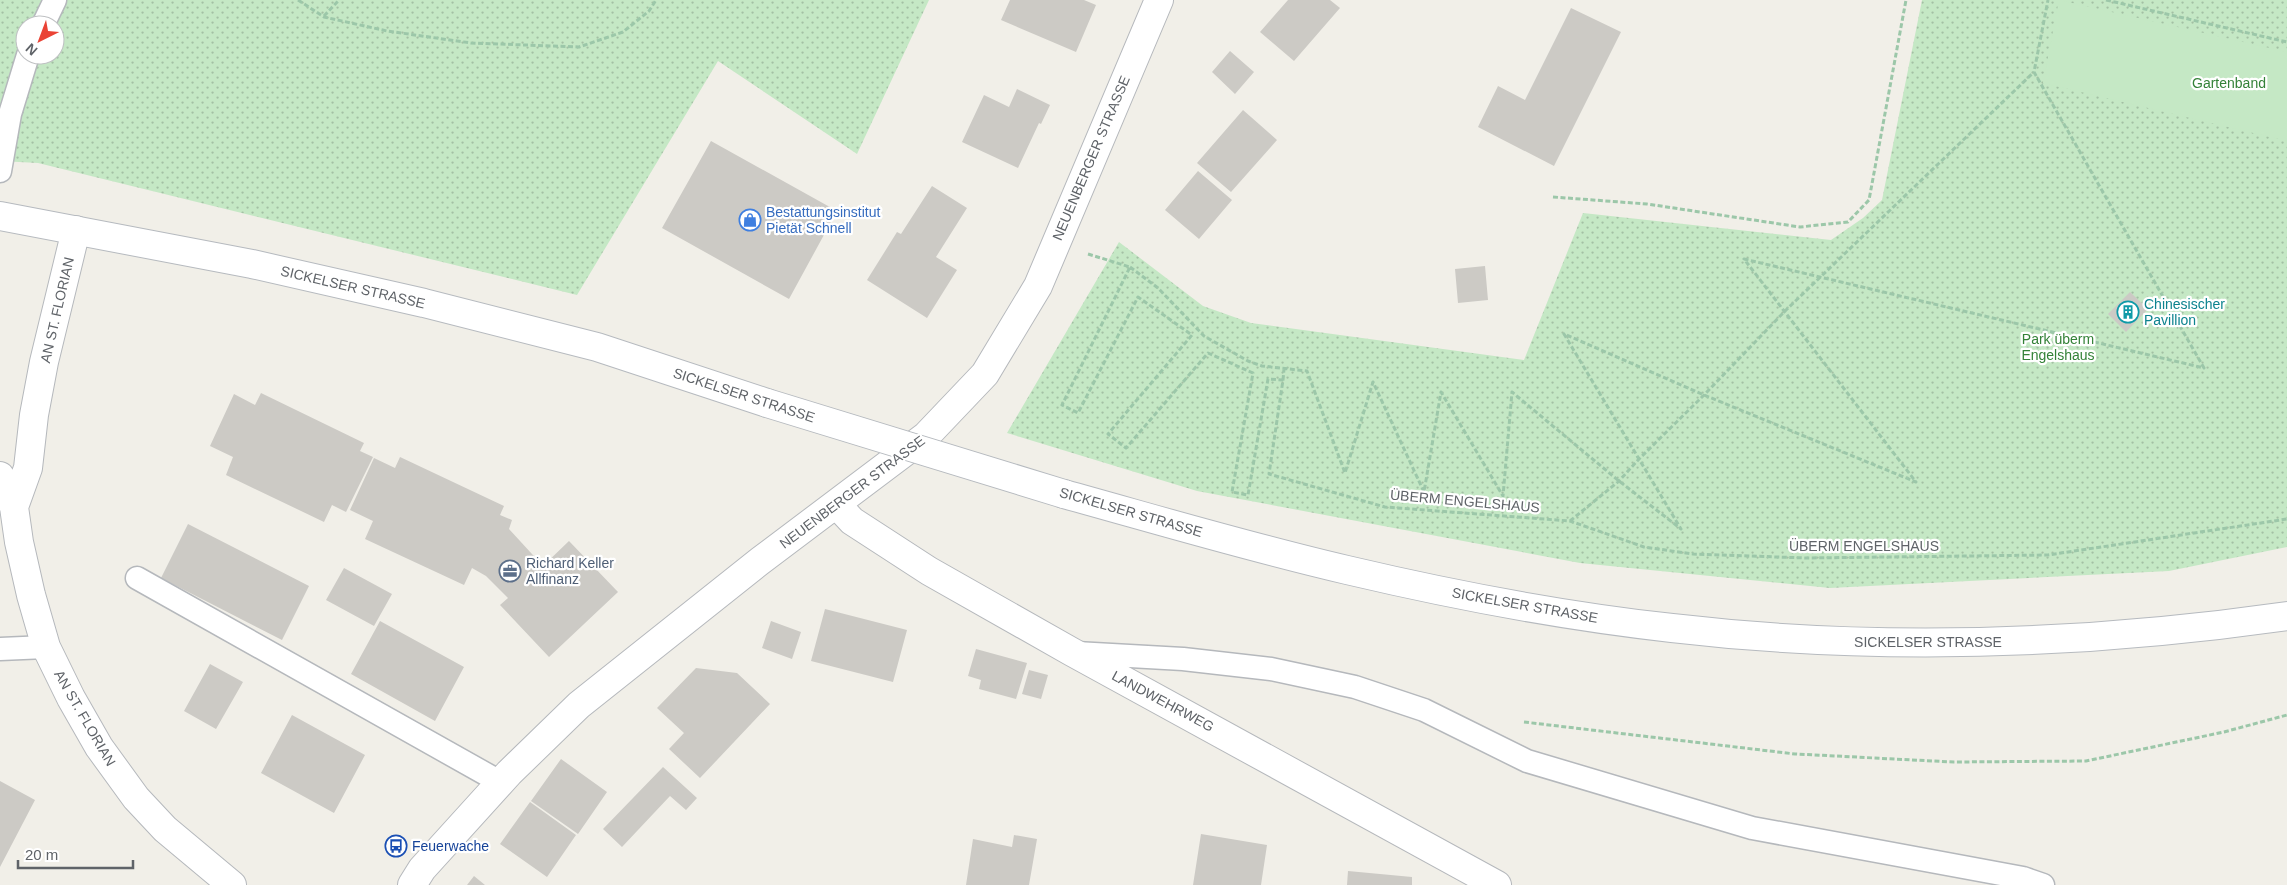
<svg xmlns="http://www.w3.org/2000/svg" width="2287" height="885" viewBox="0 0 2287 885" font-family="Arial,sans-serif">
<defs>
<pattern id="park-dots" width="8" height="8" patternUnits="userSpaceOnUse" patternTransform="scale(1.25)"><rect width="8" height="8" fill="#c5e8c5"/><path d="M2 2h.1M6 6h.1" fill="none" stroke="#a3c0a4" stroke-width="1.8" stroke-linecap="round"/></pattern>
</defs>
<rect width="100%" height="100%" fill="#f1efe8"/>
<!-- park -->
<path fill="url(#park-dots)" fill-rule="evenodd" d="M0,0H929L857,154L718,61L577,295L38,163L0,161ZM25,25H55V55H25Z
M1922,0H2287V547L2169,571L1830,588L1580,563L1197,491L1007,433L1119,242L1203,306L1251,323L1524,360L1583,213L1831,240L1863,218L1882,200Z"/>
<!-- garden -->
<path fill="#c5e8c5" d="M2059,0L2287,52V141L2043,83Z"/>
<!-- building -->
<path fill="#cccac5" d="M1010,0H1084L1096,5L1076,52L1001,20Z
M1288,0H1330L1340,8L1294,61L1260,32Z
M1571,8L1621,32L1554,166L1478,127L1498,86L1525,100Z
M1230,51L1254,72L1235,94L1212,72Z
M1017,89L1050,105L1041,124L1039,123L1018,168L962,142L984,95L1009,107Z
M1243,110L1277,140L1231,192L1197,163Z
M711,141L837,211L789,299L662,228Z
M1198,171L1232,200L1199,239L1165,210Z
M932,186L967,208L936,257L957,270L927,318L867,280L897,232L901,234Z
M1485,266L1488,300L1458,303L1455,269Z
M2130,292L2148,309L2126,332L2108,314Z
M261,393L364,443L360,451L373,457L346,512L332,505L324,522L226,475L233,457L210,446L234,394L255,405Z
M400,457L504,506L500,515L512,520L509,529L543,566L569,541L618,592L549,657L500,605L508,598L486,576L472,568L464,585L365,539L373,521L350,510L374,458L395,468Z
M188,524L309,586L282,640L161,578Z
M344,568L392,594L374,626L326,600Z
M825,609L907,630L893,682L811,661Z
M380,621L464,667L435,721L351,674Z
M771,621L801,632L792,659L762,648Z
M976,649L1027,663L1016,699L979,689L981,680L968,676Z
M210,664L243,682L216,729L184,711Z
M696,668L737,673L770,704L700,778L669,749L684,733L657,708Z
M1029,670L1048,675L1041,699L1022,694Z
M292,715L365,755L334,813L261,773Z
M561,759L607,792L578,834L531,801Z
M663,767L697,798L686,810L670,796L622,847L603,829Z
M0,781L35,800L0,867Z
M530,802L576,835L547,877L500,844Z
M1201,834L1267,845L1261,885H1193Z
M1014,835L1037,839L1029,885H966L973,839L1012,847Z
M1348,871L1412,877V885H1347Z
M474,876L485,885H467Z"/>
<g fill="none" stroke-linecap="round" stroke-linejoin="round">
<!-- service casing -->
<g stroke="#b5b8bc" stroke-width="25">
<path id="service" d="M43,25L55,0
M0,171L10,114L28,55
M137,578L500,782
M0,649L46,647
M1076,653L1183,659L1271,669L1355,687L1424,710L1527,761L1752,828L2023,878L2043,885"/>
</g>
<!-- minor casing -->
<g stroke="#b5b8bc" stroke-width="30">
<path id="minor" d="M0,476L14,507L19,542L31,595L46,647L71,698L99,747L136,798L165,829L232,885
M837,505L852,521L929,571L1072,652L1497,885
M14,507L28,468L34,415L44,362L76,230
M412,885L422,869L509,773L579,705L760,561L926,436L985,374L1038,286L1159,0"/>
</g>
<!-- secondary casing -->
<g stroke="#b6babf" stroke-width="30">
<path id="secondary" d="M0,216L252,264L424,303L597,347L767,403
M1064,494C1158,520 1252,548 1347,570C1453,595 1563,616 1672,628C1877,652 2083,645 2287,616"/>
</g>
<!-- path -->
<path stroke="#9cc7a9" stroke-width="3" stroke-dasharray="5 2.5" stroke-linecap="butt" d="M298,0L324,17L387,31L471,43L579,47L623,32L649,11L656,0
M2106,0L2287,42
M324,16L339,0
M1553,197L1647,204L1800,227L1848,222L1869,200L1906,0
M1088,254L1130,267L1062,405L1078,413L1138,297L1192,335L1108,434L1126,448L1208,353L1253,373L1232,492L1248,495L1268,379L1283,380L1269,474L1385,507L1570,521L1644,547L1693,554L1806,558L2048,555L2287,519
M1130,267L1158,288L1204,336L1248,361L1262,366L1307,371L1345,473L1373,382L1424,492L1441,392L1503,496L1512,392L1619,481L1681,529L1564,334L1704,395L1916,482L1744,259L2204,368L2034,72L2048,0
M1283,380L1284,369
M1570,521L1619,481L1639,459L1704,395L1785,311L2034,72
M1524,722L1795,754L1954,762L2086,761L2224,732L2287,715"/>
<!-- service -->
<use href="#service" stroke="#fff" stroke-width="22"/>
<!-- minor -->
<use href="#minor" stroke="#fff" stroke-width="28"/>
<!-- secondary -->
<use href="#secondary" stroke="#fff" stroke-width="28"/>
<!-- secondary-bridge casing -->
<g stroke="#b6babf" stroke-width="30" stroke-linecap="butt">
<path id="secondary-bridge" d="M767,403L1064,494"/>
</g>
<!-- secondary-bridge -->
<use href="#secondary-bridge" stroke="#fff" stroke-width="28"/>
</g>
<!-- icons -->
<defs>
<g id="shop-ring" transform="scale(1.125)"><circle r="9.5" fill="#fff" stroke="#3f7fe0" stroke-width="1.5"/><path d="M-5-2.5h2.3a2.7 3.5 0 0 1 5.4 0H5L5.5 6h-11ZM-1.5-2.5h3a1.5 2.3 0 0 0-3 0Z" fill="#3f7fe0"/></g>
<g id="building-ring" transform="scale(1.125)"><circle r="9.5" fill="#fff" stroke="#0f9aa8" stroke-width="1.5"/><path d="M-4-6H4V6H1V3H-1V6H-4ZM-2.5-4.3h1.7v1.8h-1.7ZM.8-4.3h1.7v1.8H.8ZM-2.5-1h1.7V.8h-1.7ZM.8-1h1.7V.8H.8Z" fill="#0f9aa8"/></g>
<g id="office-ring" transform="scale(1.125)"><circle r="9.5" fill="#fff" stroke="#5c6f8a" stroke-width="1.5"/><path d="M-6-3h4V-5.5h4V-3h4V5H-6ZM-1-4.5V-3h2v-1.5ZM-6 0V1H6V0Z" fill="#5c6f8a"/></g>
<g id="bus-ring" transform="scale(1.125)"><circle r="9.5" fill="#fff" stroke="#1a4fb4" stroke-width="1.5"/><path d="M-5-6H5V4H4V6H2V4H-2V6H-4V4H-5ZM-3.5-4V0h7V-4ZM-3.5 1.2v1.5H-2V1.2ZM2 1.2v1.5H3.5V1.2Z" fill="#1a4fb4"/></g>
</defs>
<g fill-rule="evenodd">
<use href="#shop-ring" x="750" y="220"/>
<use href="#building-ring" x="2128" y="312"/>
<use href="#office-ring" x="510" y="571"/>
<use href="#bus-ring" x="396" y="846"/>
</g>
<g text-anchor="middle" stroke-width="4.5" stroke-linejoin="round" paint-order="stroke">
<!-- park labels -->
<g font-size="14" fill="#348238" stroke="#fff">
<text x="2229" y="88">Gartenband</text>
<text x="2058" y="344">Park überm<tspan x="2058" dy="16">Engelshaus</tspan></text>
</g>
<!-- street labels -->
<g font-size="14" fill="#5f6368" stroke="#fff">
<text transform="translate(1091 158) rotate(-67)" y="5">NEUENBERGER STRASSE</text>
<text transform="translate(353 287) rotate(13)" y="5">SICKELSER STRASSE</text>
<text transform="translate(57 310) rotate(-77)" y="5">AN ST. FLORIAN</text>
<text transform="translate(744 395) rotate(18)" y="5">SICKELSER STRASSE</text>
<text transform="translate(852 492) rotate(-37)" y="5">NEUENBERGER STRASSE</text>
<text transform="translate(1465 501) rotate(5)" y="5">ÜBERM ENGELSHAUS</text>
<text transform="translate(1131 512) rotate(16)" y="5">SICKELSER STRASSE</text>
<text x="1864" y="551">ÜBERM ENGELSHAUS</text>
<text transform="translate(1525 605) rotate(10)" y="5">SICKELSER STRASSE</text>
<text x="1928" y="647">SICKELSER STRASSE</text>
<text transform="translate(1163 701) rotate(28)" y="5">LANDWEHRWEG</text>
<text transform="translate(85 718) rotate(60)" y="5">AN ST. FLORIAN</text>
</g>
<!-- shop labels -->
<g font-size="14" fill="#366cbe" stroke="#fff" text-anchor="start">
<text x="766" y="217">Bestattungsinstitut<tspan x="766" dy="16">Pietät Schnell</tspan></text>
</g>
<!-- culture labels -->
<g font-size="14" fill="#0d838f" stroke="#fff" text-anchor="start">
<text x="2144" y="309">Chinesischer<tspan x="2144" dy="16">Pavillion</tspan></text>
</g>
<!-- service labels -->
<g font-size="14" fill="#4e5e75" stroke="#fff" text-anchor="start">
<text x="526" y="568">Richard Keller<tspan x="526" dy="16">Allfinanz</tspan></text>
</g>
<!-- transit labels -->
<g font-size="14" fill="#164399" stroke="#fff" text-anchor="start">
<text x="412" y="851">Feuerwache</text>
</g>
</g>
<!-- north arrow -->
<g transform="translate(40 40) rotate(222)"><circle r="24" fill="#ffffff" stroke="#bfc1c3"/>
<path d="M0-4L9 19L0 12L-9 19Z" fill="#ea4335"/>
<text y="-8" font-size="14" font-weight="bold" text-anchor="middle" fill="#5f6368">N</text>
</g>
<!-- scale -->
<path d="M18 860v8h115v-8" fill="none" stroke="#5f6368" stroke-width="2.5"/>
<text x="25" y="860" font-size="15" fill="#5f6368" stroke="#ffffff" stroke-width="4" paint-order="stroke">20 m</text>
</svg>
